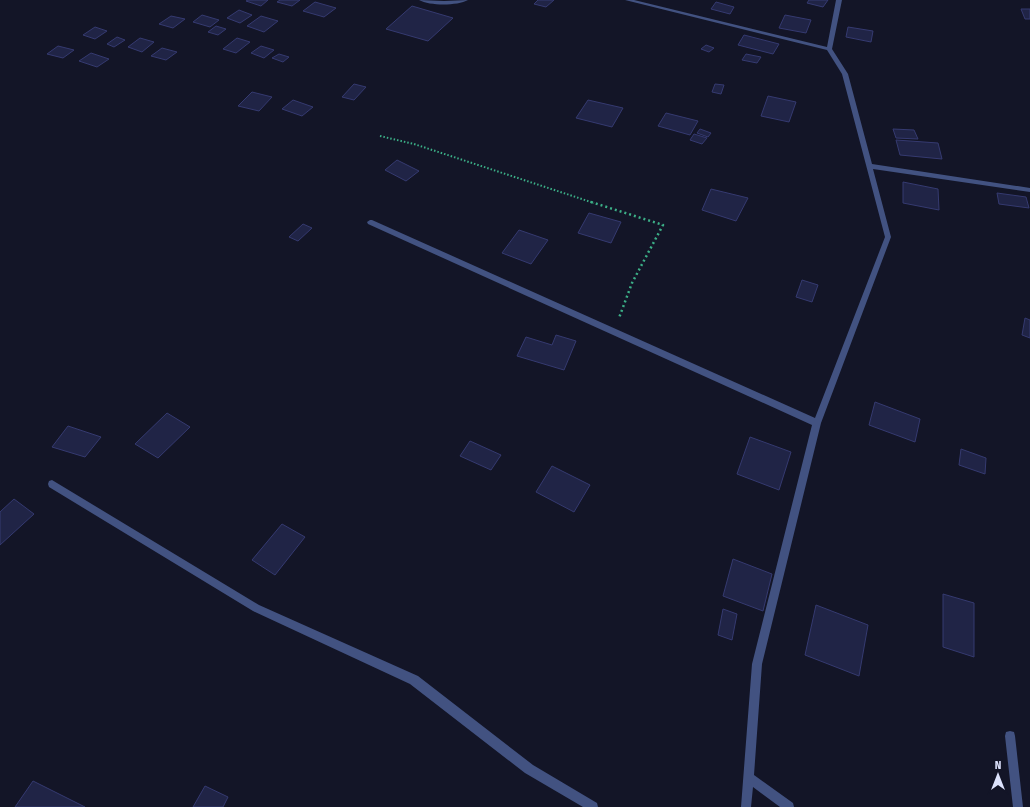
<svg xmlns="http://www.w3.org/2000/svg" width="1030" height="807" viewBox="0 0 1030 807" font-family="'Fira Sans Condensed',sans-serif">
<rect width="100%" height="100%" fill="#131527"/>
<!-- building -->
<path fill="#202446" stroke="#353a70" d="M248,0H268L261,6L246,1Z
M280,0H300L292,6L277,2Z
M538,0H554L546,7L534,4Z
M809,0H828L823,7L807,3Z
M315,2L336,8L324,17L303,11Z
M716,2L734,7L730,14L711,9Z
M412,6L453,18L428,41L386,29Z
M1021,9H1030V19H1025Z
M239,10L252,15L240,23L227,18Z
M202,15L219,20L210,27L193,22Z
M785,15L811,20L806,33L779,28Z
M171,16L185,19L173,28L159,24Z
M261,16L278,21L264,32L247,26Z
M216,26L226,29L218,35L208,32Z
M95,27L107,31L95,39L83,35Z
M848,27L873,31L871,42L846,37Z
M744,35L779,44L773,54L738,45Z
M117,37L125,40L114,47L107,44Z
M140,38L154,42L142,52L128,47Z
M237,38L250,42L236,53L223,49Z
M706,45L714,48L709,52L701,49Z
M58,46L74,50L63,58L47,54Z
M261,46L274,50L264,58L251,53Z
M162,48L177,52L166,60L151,56Z
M91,53L109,59L97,67L79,61Z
M279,54L289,57L283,62L272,58Z
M746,54L761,57L757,63L742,60Z
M354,84L366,87L354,100L342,97Z
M715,84L724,85L721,94L712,92Z
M252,92L272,97L259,111L238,106Z
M768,96L796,102L789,122L761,116Z
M293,100L313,107L302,116L282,109Z
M588,100L623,108L612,127L576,118Z
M666,113L698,121L690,135L658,126Z
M700,129L711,133L708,137L697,133Z
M893,129L914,130L918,139L896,138Z
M694,134L707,138L702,144L690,140Z
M896,140L938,143L942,159L900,155Z
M397,160L419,171L406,181L385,170Z
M903,182L938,189L939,210L903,203Z
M711,189L748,198L736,221L702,210Z
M997,193L1026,197L1029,208L999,204Z
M589,213L621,222L611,243L578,233Z
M303,224L312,228L298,241L289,237Z
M519,230L548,240L531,264L502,253Z
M802,280L818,285L812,302L796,297Z
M1025,318L1030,320V338L1022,335Z
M556,335L576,341L564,370L517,356L526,337L552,345Z
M875,402L920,419L915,442L869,425Z
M167,413L190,427L158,458L135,444Z
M68,426L101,437L85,457L52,447Z
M750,437L791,452L779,490L737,474Z
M470,441L501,455L491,470L460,456Z
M961,449L986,458L985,474L959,465Z
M552,466L590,485L574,512L536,492Z
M14,499L34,514L0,545V512Z
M282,524L305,537L275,575L252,560Z
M733,559L772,574L763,611L723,596Z
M943,594L974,603V657L943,647Z
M816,605L868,625L859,676L805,655Z
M723,609L737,614L732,640L718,635Z
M33,781L85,807H15Z
M205,786L228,797L223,807H193Z"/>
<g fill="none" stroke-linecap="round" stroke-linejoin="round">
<!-- path-far1 -->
<path stroke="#3caf87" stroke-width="2" stroke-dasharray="1.5 2" stroke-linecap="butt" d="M380,136L414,144L594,203"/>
<!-- path -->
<path stroke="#3caf87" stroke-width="2.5" stroke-dasharray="2 3" stroke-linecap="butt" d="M591,202L663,225L632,283L619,318"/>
<!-- minor -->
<path fill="#425281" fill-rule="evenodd" d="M419,0L444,1L468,0C457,6 430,6 419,0Z
M625,0H634L827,47L836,0H842L832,49L848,74L872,164L1030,188V192L873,169L891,237L821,423L762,664L754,775L793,803L794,807H780L753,787L751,807H741L752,664L812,425L368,224L367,222L370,220H372L815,418L885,237L842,74L827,50Z
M52,480L259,605L418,676L533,765L597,803L598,807H583L525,773L410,684L253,611L49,487L48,484L49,481Z
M1010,731L1014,732L1015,736L1023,807H1013L1005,736L1006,732Z"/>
</g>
<!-- north arrow -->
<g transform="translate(998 775)" stroke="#131527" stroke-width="3" paint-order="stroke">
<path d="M0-3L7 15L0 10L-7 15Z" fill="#dce2fc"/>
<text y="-6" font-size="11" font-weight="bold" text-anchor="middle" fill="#dce2fc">N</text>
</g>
</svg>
